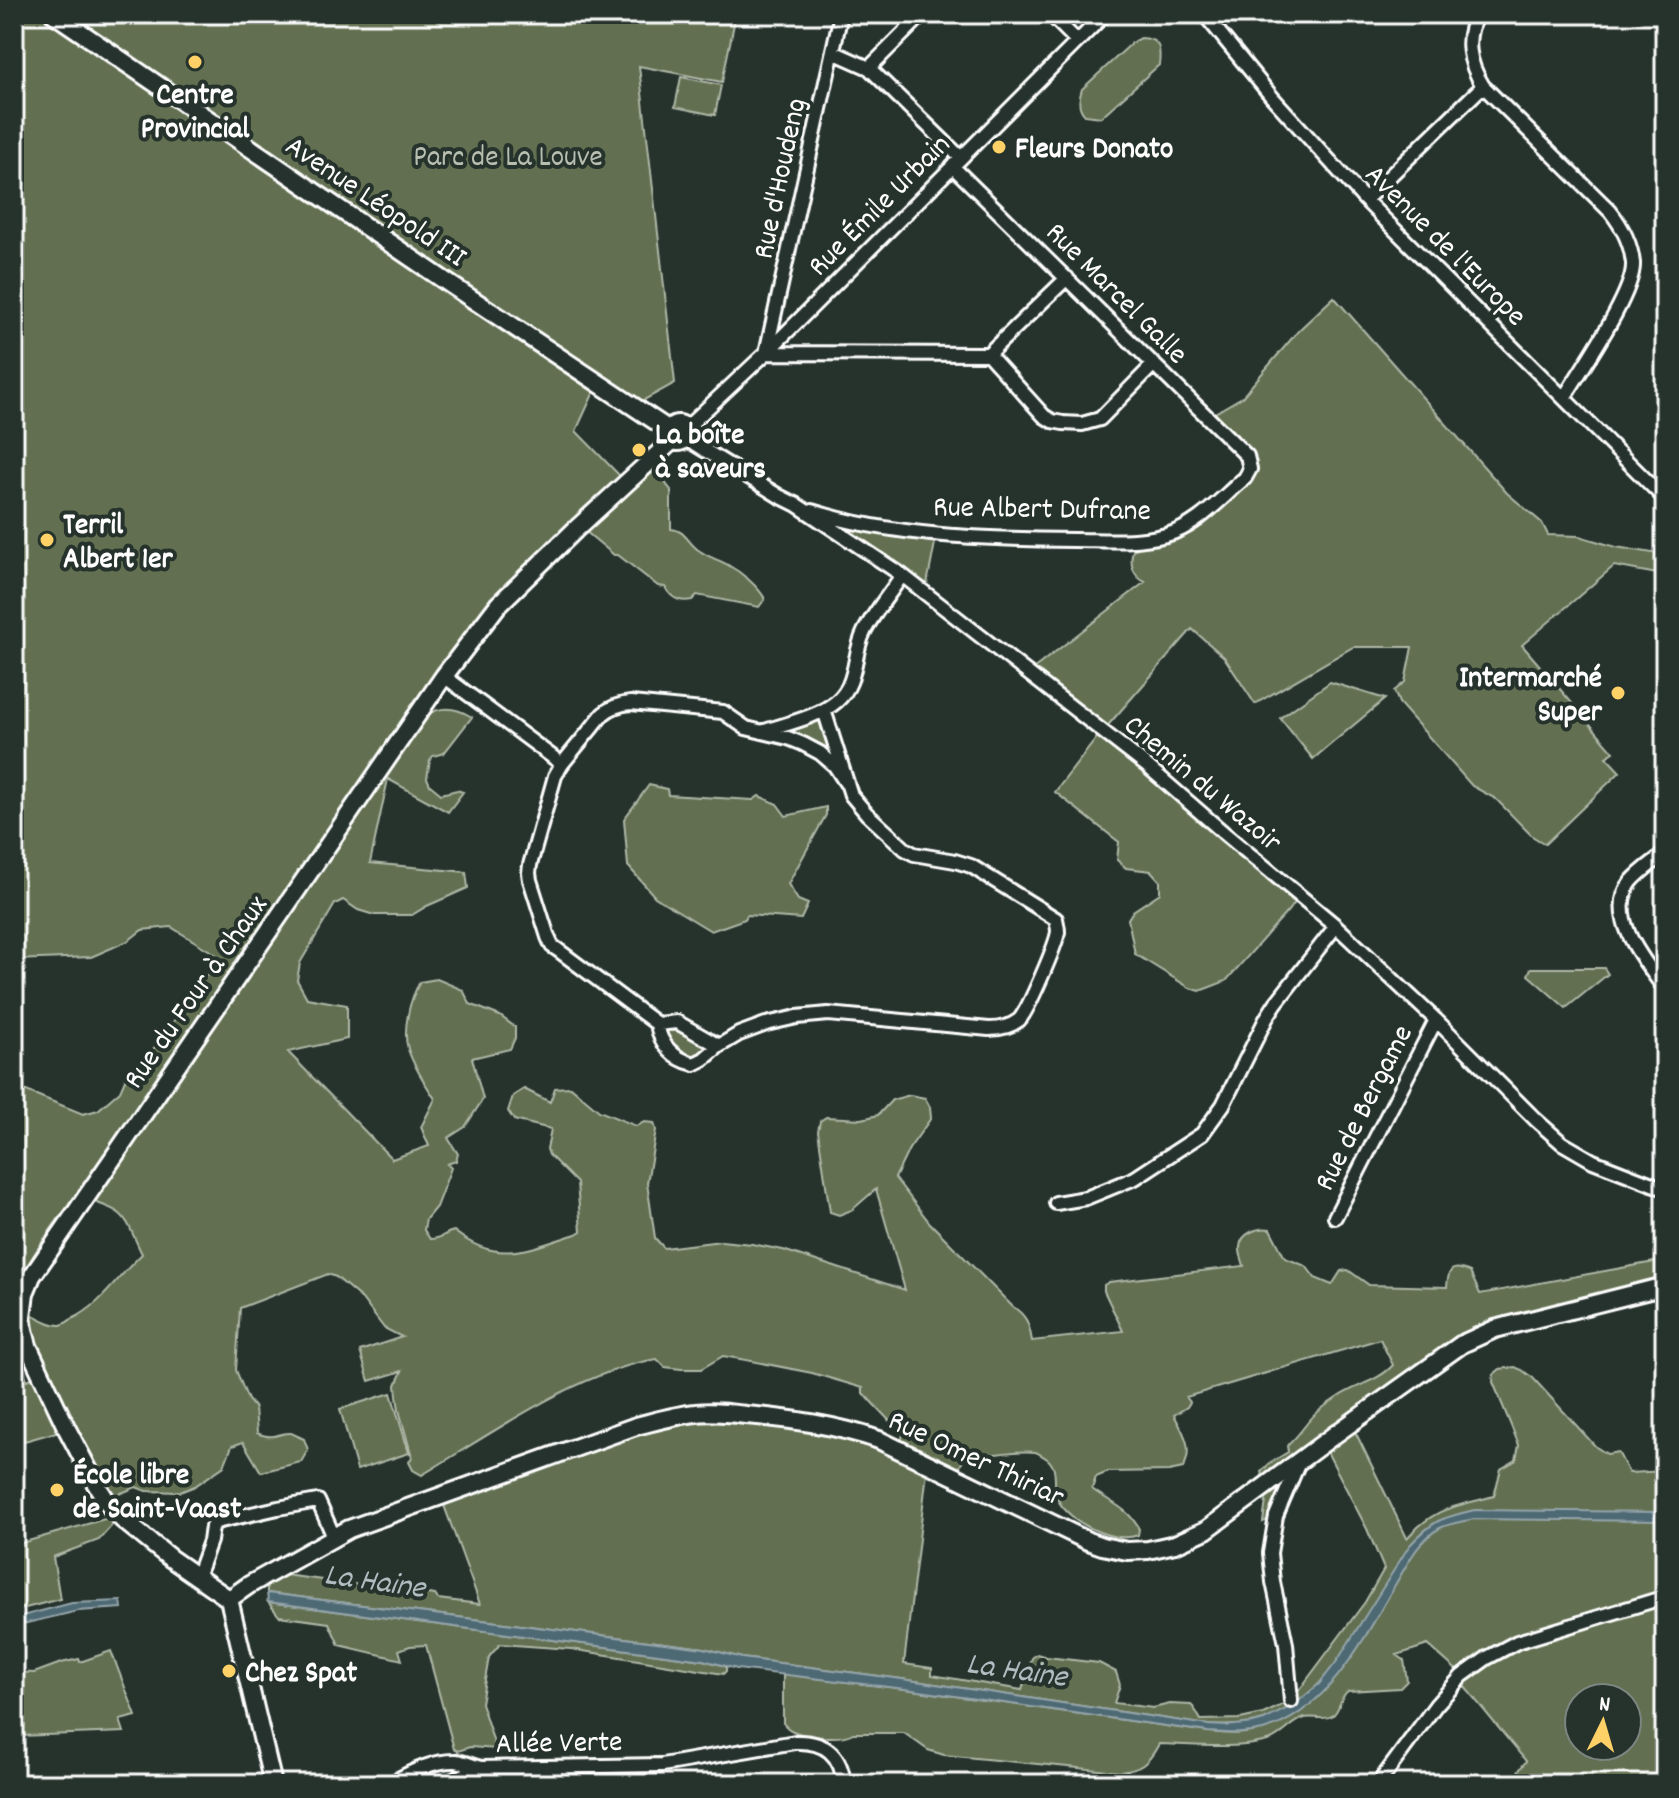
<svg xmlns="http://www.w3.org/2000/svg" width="1679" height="1798" viewBox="0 0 1679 1798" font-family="Dekko,sans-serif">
<rect width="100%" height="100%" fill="#26332d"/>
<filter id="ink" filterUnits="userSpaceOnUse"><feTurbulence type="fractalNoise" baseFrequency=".0125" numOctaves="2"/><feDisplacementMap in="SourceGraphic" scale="16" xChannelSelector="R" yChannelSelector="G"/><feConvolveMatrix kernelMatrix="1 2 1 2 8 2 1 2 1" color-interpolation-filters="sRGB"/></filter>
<g filter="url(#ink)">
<!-- green -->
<path fill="#627051" stroke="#b0b8a8" stroke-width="2" fill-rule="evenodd" d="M14,14H736L722,82L639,66L675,383L642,401L637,408L598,383L576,431L621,477L498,605L428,715C442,705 457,708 472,717L444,753L433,756L430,760L427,778L430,785L441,794L457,790L463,792L448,812L388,779L370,863L466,872L468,888L427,906L412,915H374L358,910L343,900L335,904L300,963L297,980L307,998L347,1005V1039L288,1052L392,1159L429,1146L421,1127L435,1099C425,1083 413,1066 408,1049C402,1030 410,998 420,982L437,979L463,990L470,1004L500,1016L515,1027V1038L510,1049L472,1058L483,1099L465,1127L448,1138L458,1154L456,1161L447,1164L451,1168L436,1207L426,1219L424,1230L430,1239C443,1239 443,1233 454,1231C497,1266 529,1249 576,1234L581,1231L577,1183L549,1155L547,1149L551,1129L514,1120L508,1111L513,1096L524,1089L550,1102L555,1088L571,1087L599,1111L636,1126L644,1122L654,1123L656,1130L647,1183L655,1238L664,1248L721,1241L752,1244L783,1250L905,1290L876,1189L852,1210L839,1215L830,1212L818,1131L820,1121L826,1117L862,1119L878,1115L892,1100L910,1095L925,1098L930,1107L931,1118L909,1149L895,1178L930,1223L1012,1306C1027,1316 1029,1323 1032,1341L1123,1331L1104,1291V1285L1109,1282L1244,1266C1243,1260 1239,1254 1240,1247C1241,1233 1258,1227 1270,1229L1285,1258L1306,1266L1315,1278L1332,1285L1341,1271L1348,1270L1369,1285L1447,1287C1448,1269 1452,1264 1470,1272L1480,1294L1665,1260V1282L1496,1329L1351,1423L1407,1538C1436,1506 1455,1507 1494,1496L1501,1469L1516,1460L1519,1445L1493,1382L1494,1374L1500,1369L1515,1367L1522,1370L1533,1378L1596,1447L1607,1454L1618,1452L1629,1473L1665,1471V1784H1509L1526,1761L1459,1680L1462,1675L1428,1645L1397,1655L1404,1660L1407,1681L1400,1688L1348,1691C1339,1697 1341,1710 1332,1716C1323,1721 1311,1715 1302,1719C1290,1724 1283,1735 1271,1740C1241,1750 1191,1745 1159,1744C1148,1764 1141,1770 1119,1772L944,1755L928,1750L904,1733H853C842,1740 805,1737 793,1731C788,1729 786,1727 783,1723V1674L905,1689L1208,1732C1221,1733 1233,1735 1245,1733C1319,1723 1355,1653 1389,1596L1384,1588C1351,1639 1319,1711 1252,1723C1237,1726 1223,1726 1208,1725L902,1679L742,1658L704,1648L267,1593V1575L270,1573L435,1595L438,1599L480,1604L441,1497L659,1420L776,1417L898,1449L903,1435L863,1393V1388L812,1373L746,1360L723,1356L701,1369H681L665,1367L657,1359C577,1372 491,1434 422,1475L413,1470L409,1462L412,1457L399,1410L397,1396L396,1385L402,1371L369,1381L360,1351L402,1337L384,1328L362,1299L336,1277L328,1274L240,1308L236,1370L248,1400L255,1408L257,1433C276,1441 277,1432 291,1433C294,1434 301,1438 304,1439L308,1450L301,1462L261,1472L243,1442L232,1446L224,1466L195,1486L180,1492L146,1491L136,1487L119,1494L103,1495L67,1429L14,1444V1341L27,1380L42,1374L22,1316L31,1314C40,1318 51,1326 61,1325C65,1324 68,1321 72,1319C102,1305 118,1276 142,1254C123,1215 130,1213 85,1199L94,1183L83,1185C59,1220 22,1261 14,1302V1086L83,1114L98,1110L120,1091L127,1075L144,1062L220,957L171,927L142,930L128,941L91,957L14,960ZM1380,1339L1393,1365C1379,1381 1355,1385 1338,1397C1327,1404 1316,1412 1308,1422C1301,1431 1296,1438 1287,1446L1288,1452L1270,1463L1261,1472L1267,1485L1259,1491L1266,1501L1263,1522L1276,1516L1299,1462L1323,1444L1367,1529L1384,1569L1365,1602L1291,1701L1263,1714L1240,1719L1201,1720L1194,1708L1191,1705L1170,1704L1153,1708L1114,1703L1120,1685L1116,1672L1099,1663L1047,1657L1037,1654L1032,1658L1022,1690L932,1675V1668L904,1664L928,1464L955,1477L966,1454L972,1457C986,1455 1022,1450 1035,1452C1037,1452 1044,1457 1046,1458C1060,1468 1052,1484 1057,1498C1067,1521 1114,1545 1138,1535L1139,1529C1129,1508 1109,1502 1092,1489L1096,1477L1108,1472L1169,1471L1183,1468C1194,1449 1184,1433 1174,1415L1187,1407L1190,1402L1186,1397ZM1579,1698H1627V1746H1579Z
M1140,38C1160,38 1161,48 1159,65L1101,117L1085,115C1077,107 1079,99 1082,89L1134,41Z
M681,77L721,85L715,115L675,107Z
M1334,297L1507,493L1542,523L1548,535L1579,536L1616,547L1665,555L1663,575L1614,566L1522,645L1614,752L1606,757L1620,772L1545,844L1532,836L1496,799L1472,786L1399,703L1394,691L1405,682L1412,647H1353L1255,704L1224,657L1192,629L1103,731L1301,896L1226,981L1200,991L1190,988L1135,954L1128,919L1133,911L1160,893V881L1151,871L1126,868L1117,860L1119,842L1055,792L1102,731L1028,673L1145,582C1133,576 1129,564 1133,550L1138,548L1133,547L1134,539L1181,529L1250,469L1208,417L1242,397L1299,330Z
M657,455L669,467L666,484L671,490V529C686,530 688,544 700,551C708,557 719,560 728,565C741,572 758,586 765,599L759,607L697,595L692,600C679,603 671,598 665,587L658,586L618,555H614L579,526Z
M848,527L935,543L927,584L846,531L845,528Z
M1330,682L1385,699L1313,759L1280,718Z
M814,720L821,721L823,723L828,745L825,749L790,733L791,728Z
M649,785L667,789L668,795L753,800L759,796L777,804L786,816L826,807V815L788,884L798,900L808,904L801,919L747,915L745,919L711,931L655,897L628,866L624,819Z
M1531,968H1604L1608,974L1566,1008L1528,975Z
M675,1026L705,1044L707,1050L702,1056L691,1059L669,1045L666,1033L669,1028Z
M391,1393L409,1453L357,1470L340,1409Z
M108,1518L114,1523L99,1540L53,1557L60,1599L14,1611V1545Z
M268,1602L703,1660L726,1666V1671L723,1674L571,1649L500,1644L489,1657L481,1703L496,1749L470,1747L458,1751L454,1749L426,1645L410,1646L399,1650L402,1660L339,1645L329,1623L279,1616Z
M111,1651L136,1716L120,1720L124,1732L19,1736L14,1721V1672L34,1673L61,1663L79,1659L80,1662Z"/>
<!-- water -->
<path fill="#4e6973" stroke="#95a5ab" stroke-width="2" d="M1475,1510L1665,1512V1521L1475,1519C1463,1521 1451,1523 1440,1528C1418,1540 1407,1565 1395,1585C1364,1639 1327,1713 1263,1730C1244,1735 1227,1733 1208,1732L905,1689L737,1669L703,1660L268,1602L267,1593L704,1648L742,1658L902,1679L1208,1725L1226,1726L1253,1723L1264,1720L1294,1705L1319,1684L1337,1661L1409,1546C1433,1520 1440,1518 1475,1510Z
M121,1601L122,1608L78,1611L14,1626V1618L72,1603Z"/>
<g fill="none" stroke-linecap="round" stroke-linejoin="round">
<!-- minor casing -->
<g stroke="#fff" stroke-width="18">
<path id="minor" d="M1050,14L1077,41
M1204,14L1272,97L1365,200L1665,499
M1478,14C1463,37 1469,64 1483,86L1610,211C1622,226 1631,243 1633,263C1635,293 1581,369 1564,398
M833,52L869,68L961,158
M869,68L923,14
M1365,200L1483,86
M766,353L841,14
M766,353L988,354
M988,354L1044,416L1052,421L1063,423L1082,424L1100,419L1154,364
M988,354L1067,278
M685,429L766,353L1105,14
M685,438L779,496L797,505L902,575L1147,766L1224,833L1336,926L1436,1020L1536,1120L1562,1143L1593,1161L1665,1189
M812,511C892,537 990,539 1074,540C1104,540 1137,543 1166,535C1197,527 1221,498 1245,478L1250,469L1247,456L952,166
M444,676L562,764
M824,710L851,795L867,814L905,849L914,854L955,861L971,866L1056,919C1057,924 1058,927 1058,932C1056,945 1028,1011 1019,1020C1010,1027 1000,1029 989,1029L828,1014L797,1017L766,1024L739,1034L719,1046L704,1059L694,1064C673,1059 660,1044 657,1024L558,950L552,946L548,937L530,880L529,873L530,865L555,776L562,764L603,714C611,707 619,704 631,703L723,712L746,728L788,738L803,744L820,753L835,766L846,783
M762,732C785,724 819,717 837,701C859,681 852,656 864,632C874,612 890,594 902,575
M1665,853C1654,862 1640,871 1631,882C1605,916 1645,962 1665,989
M657,1024L677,1022L719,1046
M1056,1203L1086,1198L1135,1178L1202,1134L1223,1105L1267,1017L1276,1003L1336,926
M1335,1217L1436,1020
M197,1577L210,1541L212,1527L216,1522L278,1508L318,1501L334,1537
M1291,1701L1286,1644L1273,1582L1270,1553L1276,1516L1299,1462
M390,1784C408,1773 434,1760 456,1761C464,1762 473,1766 481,1768
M444,1784L481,1768L662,1765L795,1742C825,1741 841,1754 844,1784
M1378,1784L1436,1705L1462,1676L1487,1658L1517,1642L1665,1597"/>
</g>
<!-- tertiary casing -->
<g stroke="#fff" stroke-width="22">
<path id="tertiary" d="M54,14L451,285L669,430
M669 433a9 9 0 1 1 18 0a9 9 0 1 1-18 0Z
M229,1599L249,1585L349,1529L636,1426C656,1421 676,1415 696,1413C712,1411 729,1413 746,1415C791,1419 836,1425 879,1440L1088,1541L1102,1546L1127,1551L1148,1550L1175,1544L1206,1530L1337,1433L1462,1344L1495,1329L1665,1286
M229,1599L170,1558L123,1520L110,1506L96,1484L67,1429L28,1346L24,1330L22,1316L25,1293L32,1276L41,1263L444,676L498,605L575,530L672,441
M229,1599L273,1784"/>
</g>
<!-- minor -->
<use href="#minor" stroke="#26332d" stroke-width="12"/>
<!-- tertiary -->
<use href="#tertiary" stroke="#26332d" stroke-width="16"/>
</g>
</g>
<!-- markers -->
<g fill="#ffd166" stroke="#26332d" stroke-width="3">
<circle cx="195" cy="62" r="8"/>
<circle cx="999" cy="147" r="8"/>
<circle cx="639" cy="450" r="8"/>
<circle cx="47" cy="540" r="8"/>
<circle cx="1618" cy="693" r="8"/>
<circle cx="57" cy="1490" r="8"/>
<circle cx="229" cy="1671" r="8"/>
</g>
<g text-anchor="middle" stroke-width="8" stroke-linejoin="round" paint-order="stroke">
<!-- poi labels -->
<g font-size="30" font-weight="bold" fill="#fff" stroke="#26332d" text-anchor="start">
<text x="195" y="103" text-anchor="middle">Centre<tspan x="195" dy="34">Provincial</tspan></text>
<text x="1015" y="157">Fleurs Donato</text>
<text x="655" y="443">La boîte<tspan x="655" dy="34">à saveurs</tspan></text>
<text x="63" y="533">Terril<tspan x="63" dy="34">Albert 1er</tspan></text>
<text x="1602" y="686" text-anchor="end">Intermarché<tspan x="1602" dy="34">Super</tspan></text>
<text x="73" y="1483">École libre<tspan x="73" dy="34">de Saint-Vaast</tspan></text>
<text x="245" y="1681">Chez Spat</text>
</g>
<!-- park labels -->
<g font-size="30" fill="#b8bfb1" stroke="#26332d">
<text x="508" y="165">Parc de La Louve</text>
</g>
<!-- street labels -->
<g font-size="30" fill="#fff" stroke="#26332d">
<text transform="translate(778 178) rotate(-78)" y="10">Rue d'Houdeng</text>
<text transform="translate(377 200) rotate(34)" y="10">Avenue Léopold III</text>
<text transform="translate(878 204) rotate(-45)" y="10">Rue Émile Urbain</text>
<text transform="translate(1447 244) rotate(45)" y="10">Avenue de l'Europe</text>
<text transform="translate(1118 292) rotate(45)" y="10">Rue Marcel Galle</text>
<text transform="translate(1042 507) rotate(1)" y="10">Rue Albert Dufrane</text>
<text transform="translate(1204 782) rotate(40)" y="10">Chemin du Wazoir</text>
<text transform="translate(194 991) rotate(-55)" y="10">Rue du Four à Chaux</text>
<text transform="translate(1362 1107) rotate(-63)" y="10">Rue de Bergame</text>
<text transform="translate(977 1457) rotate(25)" y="10">Rue Omer Thiriar</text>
<text transform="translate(559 1741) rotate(-1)" y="10">Allée Verte</text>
</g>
<!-- water labels -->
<g font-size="32" font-style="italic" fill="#afbcc0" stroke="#26332d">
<text transform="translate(375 1579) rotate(8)" y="11">La Haine</text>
<text transform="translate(1017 1668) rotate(8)" y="11">La Haine</text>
</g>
</g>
<!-- margin -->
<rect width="1679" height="1798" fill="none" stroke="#26332d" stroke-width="48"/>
<rect x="24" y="24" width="1631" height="1750" fill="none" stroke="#fff" stroke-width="3" filter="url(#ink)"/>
<!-- north arrow -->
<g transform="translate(1603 1722) rotate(5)"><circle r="38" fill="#26332d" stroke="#7d8581" stroke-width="2"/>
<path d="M0-6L14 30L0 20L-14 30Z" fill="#ffd166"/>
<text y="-12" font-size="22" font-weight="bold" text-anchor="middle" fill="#ffffff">N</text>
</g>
</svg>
